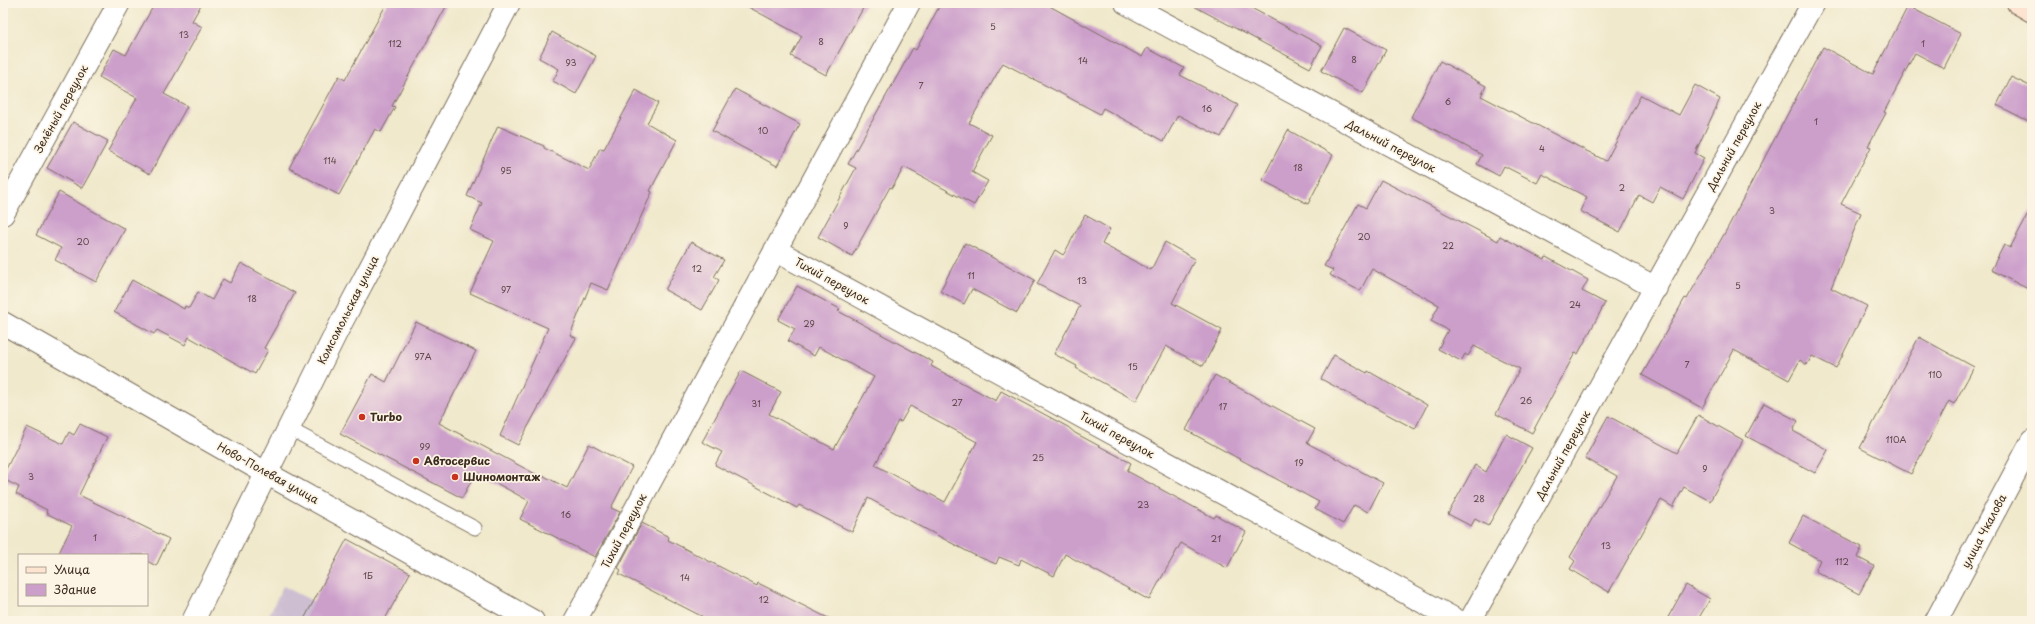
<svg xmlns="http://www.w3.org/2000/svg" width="2035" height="624" viewBox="0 0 2035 624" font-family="'Playpen Sans',sans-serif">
<rect width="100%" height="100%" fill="#fcf5e5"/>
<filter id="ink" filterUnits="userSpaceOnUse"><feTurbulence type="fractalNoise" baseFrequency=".025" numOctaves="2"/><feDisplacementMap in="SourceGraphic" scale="8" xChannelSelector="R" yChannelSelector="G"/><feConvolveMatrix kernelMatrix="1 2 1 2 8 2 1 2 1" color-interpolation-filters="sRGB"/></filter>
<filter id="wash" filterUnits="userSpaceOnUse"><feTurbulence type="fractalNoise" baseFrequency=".012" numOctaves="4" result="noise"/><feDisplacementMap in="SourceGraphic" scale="16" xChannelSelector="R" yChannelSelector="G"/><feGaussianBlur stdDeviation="0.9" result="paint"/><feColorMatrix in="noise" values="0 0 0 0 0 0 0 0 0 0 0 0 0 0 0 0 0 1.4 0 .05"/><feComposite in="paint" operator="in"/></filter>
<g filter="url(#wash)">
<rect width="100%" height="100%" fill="#f0e9cc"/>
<!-- industrial -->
<path fill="#cdbed2" d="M283,586L352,621H266Z"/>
<g id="blocks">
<!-- building -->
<path fill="#cc9fcb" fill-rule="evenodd" d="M155,3H202L192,21L202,27L164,94L187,106L150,174L108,151L137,98L99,77L114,49L126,55Z
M387,3H448L392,106L395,107L381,132L375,129L339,195L289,168L339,76L345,80Z
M741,3H866L826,75L791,56L802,36Z
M941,3H1044L1142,57L1147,48L1184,68L1180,75L1238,105L1221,137L1178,115L1164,141L1103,108L1100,114L1003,63L969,123L992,135L972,172L988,181L974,205L904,167L892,188L890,187L852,256L818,237L856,168L848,164L913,48L916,50Z
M1188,3H1242L1322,46L1310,68Z
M1908,6L1961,34L1944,68L1915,53L1884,112L1886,113L1868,146L1871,147L1841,204L1861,213L1831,288L1867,306L1836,368L1812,356L1807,365L1800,360L1789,380L1734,350L1702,408L1642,375L1685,298L1687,299L1727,229L1823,47L1873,74Z
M1344,28L1386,50L1363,93L1321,71Z
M552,32L596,56L576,94L553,81L559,69L539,58Z
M1440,61L1486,86L1481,96L1606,161L1641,95L1679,115L1695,85L1720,99L1695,153L1704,158L1683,199L1660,187L1652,202L1639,195L1620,232L1580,211L1587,197L1542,174L1537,183L1504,166L1499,176L1477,164L1482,155L1411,117Z
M2011,77L2032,87V123L1997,105Z
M735,89L800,124L777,166L712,131Z
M636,90L658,103L647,123L677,140L650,191L652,192L608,290L591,283L570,335L576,338L518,445L500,436L548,328L470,293L494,241L470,230L482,203L467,196L498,126L544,146V148L589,170L600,148L604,149Z
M73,122L108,141L82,188L47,168Z
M1288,130L1333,155L1308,204L1262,180Z
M1381,180L1498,241L1500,236L1545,260L1546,257L1588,280L1582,291L1605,303L1578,354L1575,353L1532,433L1496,414L1520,369L1474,346L1468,356L1465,354L1461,361L1438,349L1448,330L1431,321L1439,305L1372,269L1360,291L1330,275L1333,270L1324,266L1358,204L1366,208Z
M59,192L125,229L96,282L55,260L61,248L36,235Z
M2032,207V291L1991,270L2004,245L2010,248Z
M1085,215L1110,229L1102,244L1151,270L1165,242L1195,259L1172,303L1222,330L1203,366L1166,346L1136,401L1076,368L1077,366L1054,354L1080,306L1037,284L1055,250L1063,255L1065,252Z
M691,242L724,260L714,277L719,280L702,310L665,290Z
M965,243L1035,280L1017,313L972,289L964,304L940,291Z
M241,263L295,293L264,348L268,350L255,374L189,337L185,345L157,330L154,334L114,312L132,280L184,309L185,306L189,308L198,292L212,300L223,279L230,283Z
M797,286L840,309L838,311L933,362L931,366L996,401L1001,391L1068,427L1075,433L1131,463L1127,471L1214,518L1216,515L1246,532L1227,568L1181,543L1149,600L1065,554L1054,576L1021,559L1019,565L999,557L996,564L972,554L868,498L852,532L799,505L797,508L715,465L722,452L702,442L741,371L781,392L769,414L834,449L874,377L819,347L814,356L788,341L795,329L778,320ZM910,406L977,442L945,502L875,465L898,421L901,422Z
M416,322L476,351L439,423L541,477L542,475L567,488L589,444L632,467L611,508L620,512L595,557L520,519L529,501L476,472L462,498L340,434L372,374L386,382Z
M1919,337L1974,367L1954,404L1949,401L1911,474L1860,448Z
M1334,355L1367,373L1368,371L1427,405L1415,429L1321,379Z
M1215,375L1315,429L1307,443L1383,483L1368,512L1354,505L1343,524L1315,509L1319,502L1186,430Z
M1764,403L1798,421L1793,431L1828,450L1815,473L1746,436Z
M1698,415L1743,440L1710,501L1684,487L1673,507L1661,500L1609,592L1570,569L1575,561L1570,557L1617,476L1585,458L1608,416L1677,453Z
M80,424L107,437L79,495L169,539L156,566L147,561V555H58L72,526L46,513L47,510L16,494L19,487L3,479V475L27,427L63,444L69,432L74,435Z
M1506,434L1532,448L1488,526L1475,519L1471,526L1448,514L1475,465L1486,472Z
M1803,516L1862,547L1857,557L1874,566L1859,594L1815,571L1820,560L1789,543Z
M642,523L669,537L668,540L757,586L758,583L834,621H711L619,574L621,570L618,568Z
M347,539L410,573L384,621H303Z
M1686,585L1710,599L1697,621H1666Z"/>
</g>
</g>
<g filter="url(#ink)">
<use href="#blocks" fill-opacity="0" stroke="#7a6d5b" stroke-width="1"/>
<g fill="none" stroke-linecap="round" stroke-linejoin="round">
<!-- service casing -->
<g stroke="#7a6d5b" stroke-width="15">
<path id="service" d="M288,428L475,528"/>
</g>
<!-- minor casing -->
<g stroke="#7a6d5b" stroke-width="24">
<path id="minor" d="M1126,3L1656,288
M3,214L119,3
M775,250L1458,621
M266,473L533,621
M575,621L909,3
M1470,621L1813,3
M1936,621L2032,441"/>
</g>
<!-- tertiary casing -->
<g stroke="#7a6d5b" stroke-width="24">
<path id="tertiary" d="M3,323L266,473
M193,621L337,331L509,3"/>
</g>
<!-- secondary casing -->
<g stroke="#7a6d5b" stroke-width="24">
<path id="secondary" d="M2018,3L2032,11"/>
</g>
<!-- service -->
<use href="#service" stroke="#fff" stroke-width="13"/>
<!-- minor -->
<use href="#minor" stroke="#fff" stroke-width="22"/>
<!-- tertiary -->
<use href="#tertiary" stroke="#fff" stroke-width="22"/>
<!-- secondary -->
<use href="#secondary" stroke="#fde4d1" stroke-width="22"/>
</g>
</g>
<!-- markers -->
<g fill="#c8321e" stroke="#fcf5e5" stroke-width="1.5">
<circle cx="362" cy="417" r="4"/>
<circle cx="416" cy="461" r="4"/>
<circle cx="455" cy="477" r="4"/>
</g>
<g text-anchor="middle" stroke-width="3.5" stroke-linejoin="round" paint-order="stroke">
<!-- number labels -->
<g font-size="9" fill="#5f4749">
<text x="993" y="30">5</text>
<text x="184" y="38">13</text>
<text x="821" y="45">8</text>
<text x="395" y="47">112</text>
<text x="1923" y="47">1</text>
<text x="1354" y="63">8</text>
<text x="1083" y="64">14</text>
<text x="571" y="66">93</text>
<text x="921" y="89">7</text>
<text x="1448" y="105">6</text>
<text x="1207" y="112">16</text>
<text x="1816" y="125">1</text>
<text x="763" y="134">10</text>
<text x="1542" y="152">4</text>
<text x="330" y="164">114</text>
<text x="1298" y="171">18</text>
<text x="506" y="174">95</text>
<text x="1622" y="191">2</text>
<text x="1772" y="214">3</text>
<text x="846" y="229">9</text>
<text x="1364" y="240">20</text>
<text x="83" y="245">20</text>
<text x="1448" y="249">22</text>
<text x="697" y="272">12</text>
<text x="971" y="279">11</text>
<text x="1082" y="284">13</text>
<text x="1738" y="289">5</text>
<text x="506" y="293">97</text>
<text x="252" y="302">18</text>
<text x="1575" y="308">24</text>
<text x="809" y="327">29</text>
<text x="423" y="360">97А</text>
<text x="1687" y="368">7</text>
<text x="1133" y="370">15</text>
<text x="1935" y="378">110</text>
<text x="1526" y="404">26</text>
<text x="957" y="406">27</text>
<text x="756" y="407">31</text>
<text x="1223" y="410">17</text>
<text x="1896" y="443">110А</text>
<text x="425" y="450">99</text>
<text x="1038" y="461">25</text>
<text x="1299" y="466">19</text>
<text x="1705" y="472">9</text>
<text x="31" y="480">3</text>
<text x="1479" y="502">28</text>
<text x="1143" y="508">23</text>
<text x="566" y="518">16</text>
<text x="95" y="541">1</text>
<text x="1216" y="542">21</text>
<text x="1606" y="549">13</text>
<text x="1842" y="565">112</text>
<text x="368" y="579">1Б</text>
<text x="685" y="581">14</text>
<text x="764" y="603">12</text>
</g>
<!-- street labels -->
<g font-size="11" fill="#3b2a1e" stroke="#fcf5e5">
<text transform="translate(61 109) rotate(-61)" y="4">Зелёный переулок</text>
<text transform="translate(1391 146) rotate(28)" y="4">Дальний переулок</text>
<text transform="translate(1734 146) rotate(-61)" y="4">Дальний переулок</text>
<text transform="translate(832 281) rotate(29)" y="4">Тихий переулок</text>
<text transform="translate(348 310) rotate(-63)" y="4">Комсомольская улица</text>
<text transform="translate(1117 435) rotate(29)" y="4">Тихий переулок</text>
<text transform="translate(1563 455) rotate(-61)" y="4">Дальний переулок</text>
<text transform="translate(268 473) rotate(29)" y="4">Ново-Полевая улица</text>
<text transform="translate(624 531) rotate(-62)" y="4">Тихий переулок</text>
<text transform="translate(1984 531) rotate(-62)" y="4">улица Чкалова</text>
</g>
<!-- poi labels -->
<g font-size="11" font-weight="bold" fill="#3b2a1e" stroke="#fcf5e5" text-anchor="start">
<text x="370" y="421">Turbo</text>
<text x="424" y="465">Автосервис</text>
<text x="463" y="481">Шиномонтаж</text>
</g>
</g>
<!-- margin -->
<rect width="2035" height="624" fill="none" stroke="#fcf5e5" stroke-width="16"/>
<!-- legend -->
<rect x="18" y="554" width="130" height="52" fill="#fcf5e5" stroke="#afa495"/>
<rect x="26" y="567" width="20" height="6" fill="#fde4d1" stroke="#afa495"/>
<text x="54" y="574" font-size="12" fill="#3b2a1e">Улица</text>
<rect x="26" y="584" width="20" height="12" fill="#cc9fcb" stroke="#afa495"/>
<text x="54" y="594" font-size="12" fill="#3b2a1e">Здание</text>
</svg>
